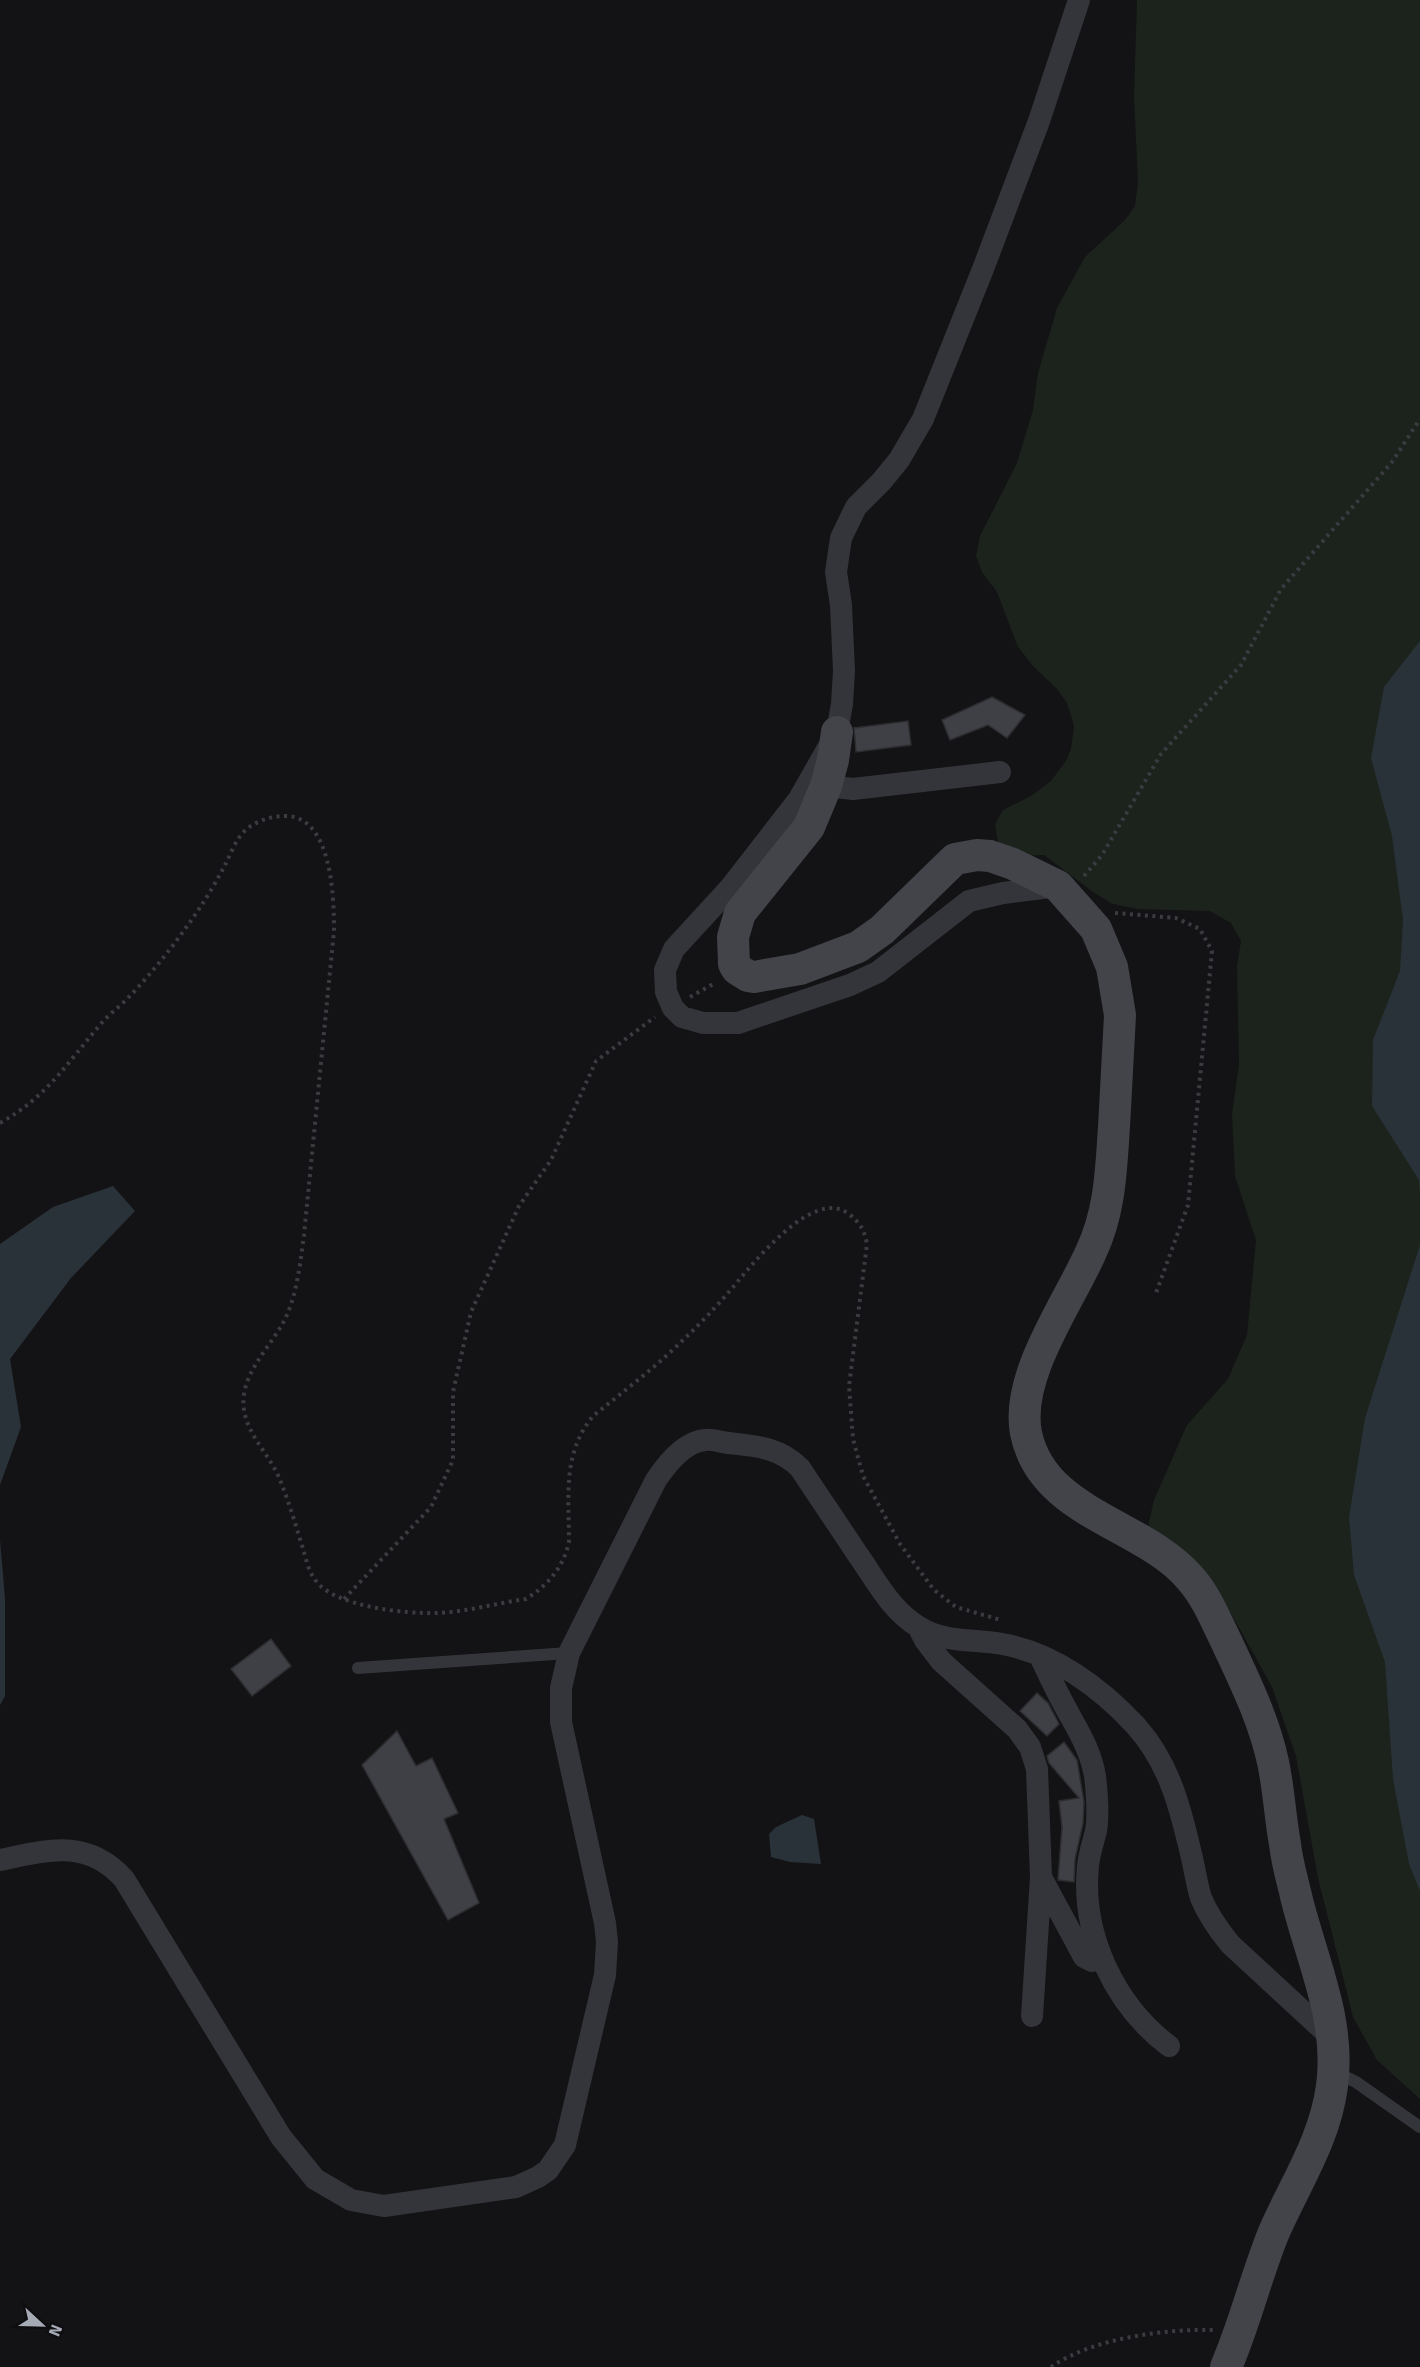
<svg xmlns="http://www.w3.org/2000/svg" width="1420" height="2367" viewBox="0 0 1420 2367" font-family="Signika,sans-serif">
<rect width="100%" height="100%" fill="#131315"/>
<!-- green -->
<path fill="#1c231c" d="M1137,0H1420V2099L1377,2060L1353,2017L1318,1878L1296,1756L1272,1687L1232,1615L1196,1561L1147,1531L1154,1500L1187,1425L1228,1379L1247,1335L1256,1240L1235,1176L1232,1114L1239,1064L1237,966L1241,941L1231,923L1210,911L1138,909L1113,904L1093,892L1044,855L1014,856L998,842L995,824L1003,810L1031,796L1051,781L1066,761L1071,749L1074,726L1067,703L1057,689L1033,666L1018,647L997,592L982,572L976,556L980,536L1017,463L1033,410L1038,373L1057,308L1085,257L1125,220L1135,206L1138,182L1134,96Z"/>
<!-- water -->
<path fill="#2a3239" d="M1420,641V1194L1419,1180L1372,1106L1373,1040L1400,971L1403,920L1392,836L1371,758L1384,687Z
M113,1186L135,1211L71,1278L10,1359L21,1427L0,1485V1244L53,1207Z
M1420,1245V1891L1409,1864L1393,1779L1385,1662L1354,1575L1349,1517L1365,1418Z
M0,1540L5,1598V1696L0,1705Z
M802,1815L814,1819L821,1864L790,1862L771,1857L769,1834L776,1827Z"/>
<!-- building -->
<path fill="#3f4045" stroke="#2d2d31" stroke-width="1.5" d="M992,697L1025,715L1007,738L988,725L950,740L942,720Z
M908,721L911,745L856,752L854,728Z
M271,1639L291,1666L252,1696L231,1669Z
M1037,1693L1048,1703L1059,1724L1047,1736L1020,1711Z
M397,1731L416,1766L432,1758L458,1813L444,1819L479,1903L448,1920L362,1765Z
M1064,1742L1077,1760L1084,1802L1083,1823L1075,1859L1074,1882L1058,1880L1062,1827L1059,1801L1079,1798L1049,1763L1047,1756Z"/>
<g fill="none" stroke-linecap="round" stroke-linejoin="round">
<!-- path -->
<path stroke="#3a3c41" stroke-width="4" stroke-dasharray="3 4.5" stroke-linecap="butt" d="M1084,876L1102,855L1161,754L1241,665L1281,589L1392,462L1420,419
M1115,913L1176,918L1200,929L1212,951L1188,1205L1156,1293
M690,997L715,983
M0,1123C47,1097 67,1063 100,1025C108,1015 118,1008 127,999C154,971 179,939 201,906C209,894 217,880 224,867C231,854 236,837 248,828C259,820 272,816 286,816C332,817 334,897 334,931L304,1235C300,1264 297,1297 283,1323C270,1346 248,1368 244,1394C239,1429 268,1450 280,1480C289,1502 296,1526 303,1549C306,1558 308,1570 314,1578C331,1607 406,1614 437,1613C466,1612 497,1603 526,1599C548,1585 563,1568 569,1542C569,1496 562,1454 593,1416C624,1391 656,1367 684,1339C699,1325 714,1309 728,1293C748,1270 812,1185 849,1214C860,1223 864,1229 867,1244L849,1386L853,1439L863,1476L900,1544L934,1590L956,1607L1001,1620
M344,1599L431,1507L453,1460V1392L471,1312L519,1206L551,1160L596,1061L655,1017
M1051,2367C1093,2338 1164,2329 1213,2330"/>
<!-- lane -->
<path stroke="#34353a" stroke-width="12" d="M358,1668L569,1653
M1335,2072L1356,2082L1420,2127"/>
<!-- street -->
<path stroke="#34353a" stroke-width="22" d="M826,786L853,789L1000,772
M1058,886L1003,893L969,901L878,972L850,985L738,1023H703L682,1017L673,1008L666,992L665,970L674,949L730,888L799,799L837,732L842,704L844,671L841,605L836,572L841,538L856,507L881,482L899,460L923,419L983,269L1039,121L1079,0
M919,1628L925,1640L941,1661L1017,1729L1030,1747L1037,1769L1041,1877L1032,2016
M1040,1656C1047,1671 1054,1686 1062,1701C1075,1726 1090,1747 1095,1776C1097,1793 1099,1813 1096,1831C1093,1843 1089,1854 1088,1866C1081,1935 1115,2005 1169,2046
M0,1860C48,1850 87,1838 124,1879L281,2137L315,2179L351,2200L384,2206L516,2187L538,2177L548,2170L565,2145L605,1975L607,1942L605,1923L561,1722V1688L569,1653L656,1480C666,1465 684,1442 705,1440C712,1439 720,1442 728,1443C755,1446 779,1447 800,1468C819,1497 839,1526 858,1555C876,1580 891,1611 919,1627C944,1643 974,1639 1002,1644C1054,1653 1101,1688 1136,1726C1170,1764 1181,1810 1192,1858C1195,1871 1197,1885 1201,1898C1208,1915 1218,1929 1230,1944L1334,2040
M1041,1877L1084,1957L1092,1961L1102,1958"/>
<!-- secondary -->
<path stroke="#42444a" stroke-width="32" d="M837,732L833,760L826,786L809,827L740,913L733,937L734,964L737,969L748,976L754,977L800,969L858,947L882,930L955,859L977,855L990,856L1013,864L1058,886L1096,929L1112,967L1120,1015C1118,1052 1116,1090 1114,1127C1111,1171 1110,1212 1091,1252C1068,1304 1015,1376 1026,1433C1042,1514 1143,1523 1190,1578C1207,1597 1216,1621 1227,1643C1245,1682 1264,1720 1273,1762C1279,1790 1280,1817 1285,1844C1287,1862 1292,1879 1296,1896C1311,1959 1341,2019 1332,2086C1325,2140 1295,2184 1274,2232C1256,2276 1245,2323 1226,2367"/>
</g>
<!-- north arrow -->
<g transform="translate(42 2325) rotate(112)" stroke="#0e0e10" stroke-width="4.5" paint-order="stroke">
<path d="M0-4.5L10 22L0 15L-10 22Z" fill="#a5aab5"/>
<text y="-9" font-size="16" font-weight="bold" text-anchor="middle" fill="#a5aab5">N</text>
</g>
</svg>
